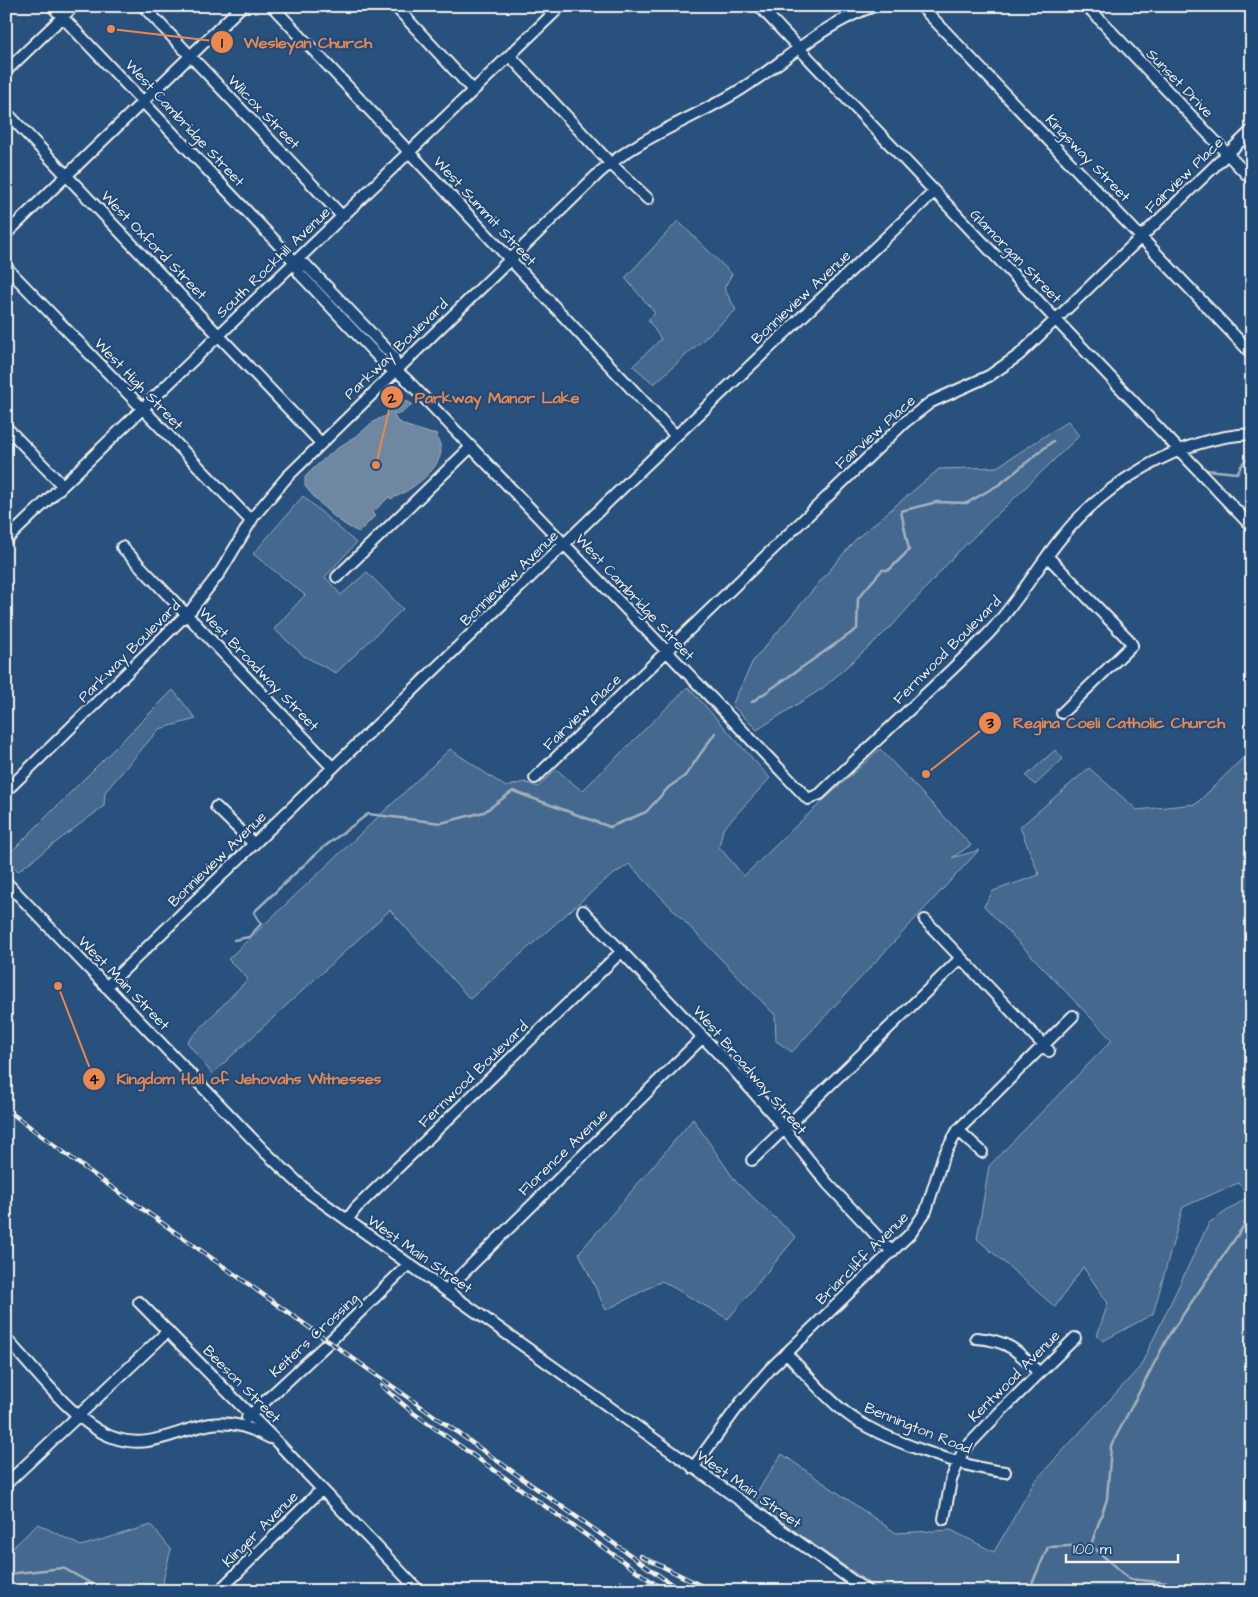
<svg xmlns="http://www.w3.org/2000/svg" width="1258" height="1597" viewBox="0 0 1258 1597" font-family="'Architects Daughter',sans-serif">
<rect width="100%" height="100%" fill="#28517e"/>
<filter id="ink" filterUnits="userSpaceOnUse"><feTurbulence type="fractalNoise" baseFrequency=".02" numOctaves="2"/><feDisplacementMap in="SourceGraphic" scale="10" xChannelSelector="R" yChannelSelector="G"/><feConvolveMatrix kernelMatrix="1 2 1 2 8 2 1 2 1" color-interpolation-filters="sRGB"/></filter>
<g filter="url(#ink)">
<!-- green -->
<path fill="#45688e" stroke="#9cacbb" d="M678,221L732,274L724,288L736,310L654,384L633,366L661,339L648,320L655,313L625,278Z
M1068,421L1079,436L957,553L892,626L823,688L757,730L732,705L753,661L856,539L939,469L997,467Z
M303,496L356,543L325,577L341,595L367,572L403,609L336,673L304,656L274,629L305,595L253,554Z
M688,687L770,778L723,829L719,847L744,876L801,821L880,749L971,845L952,858L979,850L792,1052L776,1041L775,1015L629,864L604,881L470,999L390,910L212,1074L187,1042L248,979L228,959L450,749L506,787L524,782L538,787L556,769L582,791Z
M173,690L196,719L159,729L105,792L104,806L18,871L6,860V857Z
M1252,749V1591H881L751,1501L782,1454L896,1533L951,1530L994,1552L1035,1481L1140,1367L1209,1223L1249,1196L1238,1183L1183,1207L1153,1314L1103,1341L1097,1336L1108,1303L1083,1267L1055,1307L977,1239L989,1166L1112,1040L984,906L993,891L1039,875L1020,827L1089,768L1137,810L1196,804Z
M1055,750L1063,759L1035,785L1026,776Z
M693,1119L736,1182L796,1237L728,1319L662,1281L606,1310L579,1253Z
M38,1524L81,1546L151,1525L171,1549L163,1581L168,1591H6V1554Z"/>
<!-- water -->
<path fill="#6e88a2" stroke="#a4b2be" d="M396,397L397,402L400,403L399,407L404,400L412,404L401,414H393L397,421L407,426L432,434L436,433C437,438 441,445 441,451C439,472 408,492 391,499L389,497L372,513L375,516L359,532C339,524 319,504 305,486V477C320,461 336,449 354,437C367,430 372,419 387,416L393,405L395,407Z"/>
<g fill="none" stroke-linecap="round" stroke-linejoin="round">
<!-- stream -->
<path stroke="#a4b2be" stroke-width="2.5" d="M1206,470L1237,473L1245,460L1252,458
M752,702L857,629L858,598L882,570H889L909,550L901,511L937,502L967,503L1000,484L1053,441
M234,940L249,937L261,924L254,912L320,850L368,814L441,823L484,812L513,791L610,827L646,812L669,787L685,776L715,733
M1091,1545L1107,1499L1111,1446L1169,1335L1252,1214
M6,1579L16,1573L63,1568L105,1591
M619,1591L621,1581L634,1591
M1024,1591L1031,1586L1048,1547L1091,1545L1129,1579L1199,1586L1210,1591"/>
<!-- minor casing -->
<g stroke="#f4f1e8" stroke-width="14">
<path id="minor" d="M52,6L295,262L300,274L387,366L397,371L408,381L808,799L820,794C875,741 933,689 987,635C1016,605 1035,570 1061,538C1105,483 1180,437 1252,434
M143,6L342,216
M272,6L676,436
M395,6L473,90
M759,6L1252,527
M921,6L1252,354
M1087,6L1252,180
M510,56L610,163L648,199
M6,71L74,6
M6,112L321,443
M6,234L242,6
M295,262L306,265L393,356L397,371
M6,267L251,521
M6,427L62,485
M6,540L561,6
M122,547L333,768
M1047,556L1129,640L1132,645L1062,713
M337,577L471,447
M535,778L905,422L931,402L989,376L1019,355L1252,130
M6,791L191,610L221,571L254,516L287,477L600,172C640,137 690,120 735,93C782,65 821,24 874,6
M216,807L254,844
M6,882L265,1152L308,1192L867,1591
M583,911L734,1070L771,1112L827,1183L892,1252
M925,920L1049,1051
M106,987L676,436L934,192
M958,1130L982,1152
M752,1160L961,958
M347,1220L356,1208L622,951
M446,1290L703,1037
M139,1302L277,1442L419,1591
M976,1338C1008,1340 1018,1351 1039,1373
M6,1339C34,1368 75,1424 112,1437C149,1451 176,1430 211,1424C232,1421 252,1428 270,1438
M786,1353C806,1374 824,1396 846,1413C877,1438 965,1468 1005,1472
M247,1418L329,1342L409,1264
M693,1468L742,1401L771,1368L911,1233L926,1211L943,1157L958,1130L1073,1016
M6,1484L168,1331
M944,1519L951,1480L963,1451L999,1413L1075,1338
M219,1591L322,1489"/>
</g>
<!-- minor -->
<use href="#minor" stroke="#1f4a7a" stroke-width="10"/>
<!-- rail casing -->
<g stroke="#f4f1e8" stroke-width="4.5">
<path id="rail" d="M6,1109L86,1169L681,1591
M382,1386L412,1412L665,1591
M641,1556L712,1591"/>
</g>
<!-- rail -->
<use href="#rail" stroke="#1f4a7a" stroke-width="2.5" stroke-dasharray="8" stroke-linecap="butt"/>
</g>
</g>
<g text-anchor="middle" stroke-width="4.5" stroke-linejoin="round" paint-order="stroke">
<!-- street labels -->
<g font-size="15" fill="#f4f1e8" stroke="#1f4a7a">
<text transform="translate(1180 83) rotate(46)" y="5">Sunset Drive</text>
<text transform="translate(264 112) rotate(46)" y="5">Wilcox Street</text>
<text transform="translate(185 123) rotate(47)" y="5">West Cambridge Street</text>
<text transform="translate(1088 158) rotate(46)" y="5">Kingsway Street</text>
<text transform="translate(1184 175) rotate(-44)" y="5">Fairview Place</text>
<text transform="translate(485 211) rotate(47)" y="5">West Summit Street</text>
<text transform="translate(154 245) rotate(46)" y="5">West Oxford Street</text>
<text transform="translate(1016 256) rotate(46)" y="5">Glamorgan Street</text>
<text transform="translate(273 262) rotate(-44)" y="5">South Rockhill Avenue</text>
<text transform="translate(801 297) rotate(-43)" y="5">Bonnieview Avenue</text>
<text transform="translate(396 349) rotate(-44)" y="5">Parkway Boulevard</text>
<text transform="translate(139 384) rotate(46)" y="5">West High Street</text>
<text transform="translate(875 432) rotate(-42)" y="5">Fairview Place</text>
<text transform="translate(509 578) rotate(-44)" y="5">Bonnieview Avenue</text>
<text transform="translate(635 597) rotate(47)" y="5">West Cambridge Street</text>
<text transform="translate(947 650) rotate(-45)" y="5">Fernwood Boulevard</text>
<text transform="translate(129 651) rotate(-45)" y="5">Parkway Boulevard</text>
<text transform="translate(259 669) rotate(46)" y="5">West Broadway Street</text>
<text transform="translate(582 712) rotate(-44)" y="5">Fairview Place</text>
<text transform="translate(217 859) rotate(-44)" y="5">Bonnieview Avenue</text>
<text transform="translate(124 983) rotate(46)" y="5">West Main Street</text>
<text transform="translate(750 1070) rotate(49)" y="5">West Broadway Street</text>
<text transform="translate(473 1074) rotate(-44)" y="5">Fernwood Boulevard</text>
<text transform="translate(563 1152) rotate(-44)" y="5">Florence Avenue</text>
<text transform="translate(420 1254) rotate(35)" y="5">West Main Street</text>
<text transform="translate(862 1258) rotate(-45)" y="5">Briarcliff Avenue</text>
<text transform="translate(314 1335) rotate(-43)" y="5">Keiters Crossing</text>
<text transform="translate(1014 1376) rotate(-45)" y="5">Kentwood Avenue</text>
<text transform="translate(242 1384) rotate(45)" y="5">Beeson Street</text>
<text transform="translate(918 1428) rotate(22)" y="5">Bennington Road</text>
<text transform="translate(749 1489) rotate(35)" y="5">West Main Street</text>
<text transform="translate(260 1529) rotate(-45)" y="5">Klinger Avenue</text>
</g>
</g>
<!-- callouts -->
<path fill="none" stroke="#ec874e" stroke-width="2" d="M111 29L222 42M376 465L392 397M926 774L990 723M58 986L94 1079"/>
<g fill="#ec874e" stroke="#1f4a7a" stroke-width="2">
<circle cx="111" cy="29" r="5"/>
<circle cx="376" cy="465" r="5"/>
<circle cx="926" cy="774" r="5"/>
<circle cx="58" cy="986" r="5"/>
<circle cx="222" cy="42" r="12"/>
<circle cx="392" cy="397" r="12"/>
<circle cx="990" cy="723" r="12"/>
<circle cx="94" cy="1079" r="12"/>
</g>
<g font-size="15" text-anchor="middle" font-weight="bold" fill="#111">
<text x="222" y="48">1</text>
<text x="392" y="403">2</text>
<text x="990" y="728">3</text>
<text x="94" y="1084">4</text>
</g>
<g font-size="16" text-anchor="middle" font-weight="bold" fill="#ec874e" stroke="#1f4a7a" stroke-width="4.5" stroke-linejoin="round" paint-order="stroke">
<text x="308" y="48">Wesleyan Church</text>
<text x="497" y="403">Parkway Manor Lake</text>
<text x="1119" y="728">Regina Coeli Catholic Church</text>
<text x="249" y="1084">Kingdom Hall of Jehovahs Witnesses</text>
</g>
<!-- margin -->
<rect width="1258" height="1597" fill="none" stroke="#1f4a7a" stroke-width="25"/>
<rect x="12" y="12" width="1233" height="1572" fill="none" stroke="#f4f1e8" stroke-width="2" filter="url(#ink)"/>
<!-- scale -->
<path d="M1066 1554v8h112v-8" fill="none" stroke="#f4f1e8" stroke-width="2.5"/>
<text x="1073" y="1554" font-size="15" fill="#f4f1e8" stroke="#1f4a7a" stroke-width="4" paint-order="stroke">100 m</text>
</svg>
